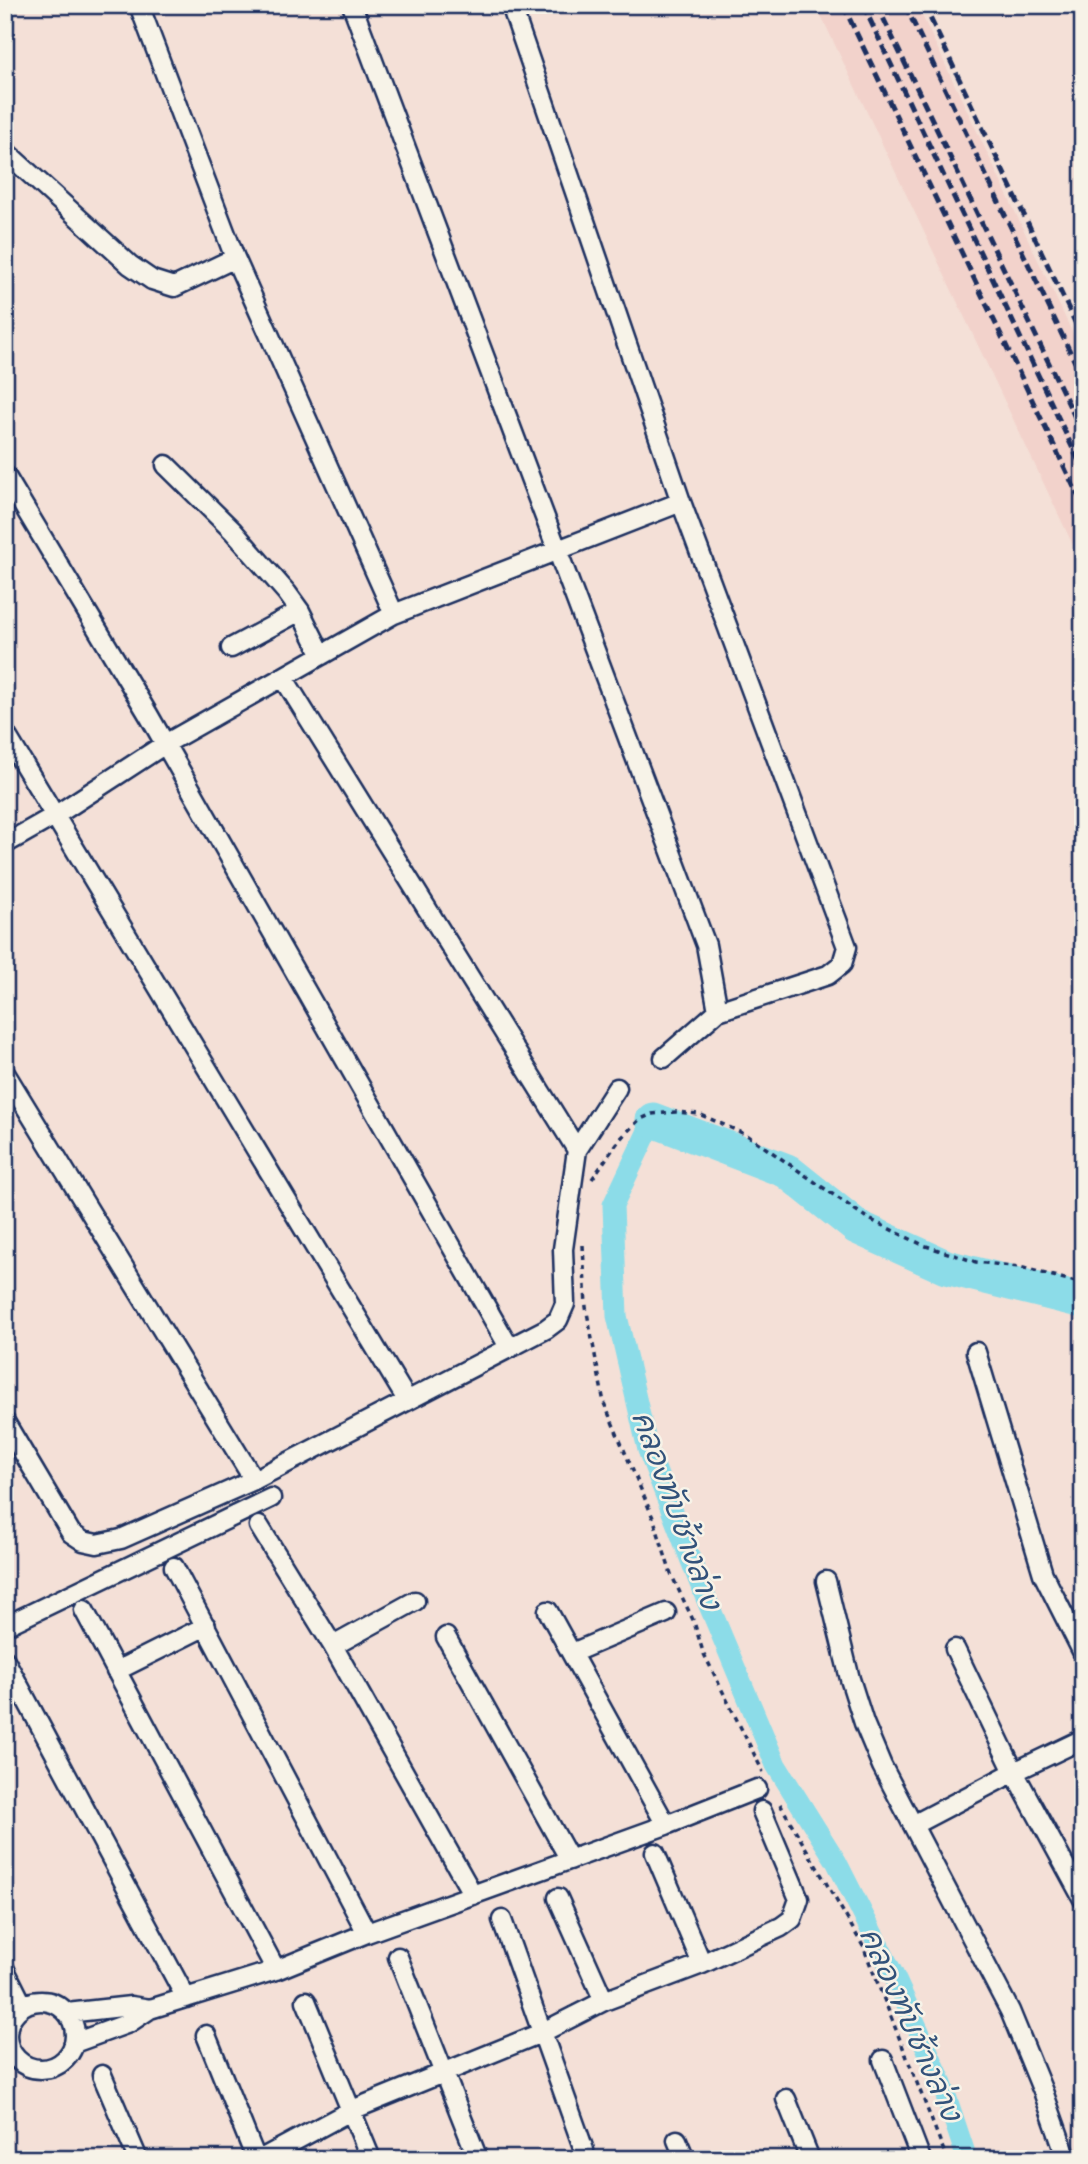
<svg xmlns="http://www.w3.org/2000/svg" width="1088" height="2164" viewBox="0 0 1088 2164" font-family="Mynerve,'Playpen Sans Thai',sans-serif">
<rect width="100%" height="100%" fill="#f4e0d7"/>
<filter id="ink" filterUnits="userSpaceOnUse"><feTurbulence type="fractalNoise" baseFrequency=".0143" numOctaves="2"/><feDisplacementMap in="SourceGraphic" scale="14" xChannelSelector="R" yChannelSelector="G"/><feConvolveMatrix kernelMatrix="1 2 1 2 8 2 1 2 1" color-interpolation-filters="sRGB"/></filter>
<g filter="url(#ink)">
<!-- built -->
<path fill="#f2d2cb" d="M816,5H917L1083,355V566Z"/>
<g fill="none" stroke-linecap="round" stroke-linejoin="round">
<!-- canal -->
<path stroke="#8cdce8" stroke-width="21" d="M653,1120L613,1205L617,1316L648,1450L700,1584L776,1765L836,1861L895,1978L940,2078L967,2159"/>
<!-- river -->
<path stroke="#8cdce8" stroke-width="35" d="M653,1120L787,1171L857,1227L946,1267L1083,1301"/>
<!-- minor casing -->
<g stroke="#1b2f5e" stroke-width="23">
<path id="minor" d="M139,5L235,258L394,614
M352,5L706,945L718,1011
M511,5L681,502L847,947L842,964L828,975L718,1011L664,1058
M5,151L130,265L152,280L174,287L235,258
M166,465L233,531L287,593L300,611L322,655
M5,475L148,714L509,1347
M231,648L300,611
M283,677L577,1150
M5,733L407,1400
M5,844L56,815L165,744L394,614L681,502
M5,1073L254,1480
M976,1352L1043,1574L1083,1653
M5,1422L71,1533L83,1541L97,1544L121,1539L254,1480L546,1329L558,1320L565,1304L563,1249L577,1150L617,1088
M259,1526L333,1646L473,1895
M174,1567L367,1933
M826,1581L850,1679L864,1723L882,1766L1010,2011L1044,2094L1067,2159
M84,1610L276,1970
M548,1611L666,1825
M5,1626L271,1498
M446,1637L570,1860
M333,1646L415,1601
M955,1649L1014,1772L1083,1899
M572,1653L666,1613
M5,1660L186,1998
M116,1671L206,1626
M913,1825L1014,1772L1083,1739
M655,1853L702,1964
M558,1898L604,2001
M502,1920L584,2150
M398,1957L478,2159
M5,1970L23,2006
M306,2001L371,2159
M7 2035a34 34 0 1 1 68 0a34 34 0 1 1-68 0Z
M67,2013L131,2006L150,2009
M206,2035L256,2159
M74,2043L129,2023L150,2009L276,1970L367,1933L666,1825L757,1789
M883,2060L921,2159
M102,2075L138,2159
M786,2099L810,2159
M677,2140L685,2159
M261,2159L352,2110L541,2033L604,2001L702,1964L781,1927L792,1919L799,1899L762,1811"/>
</g>
<!-- path -->
<path stroke="#1b2f5e" stroke-width="3.5" stroke-dasharray="5 5" stroke-linecap="butt" d="M592,1179L620,1139L639,1120L652,1114L676,1112L699,1114L747,1135L867,1218L923,1245L976,1262L1020,1267L1083,1284
M583,1245L586,1307L604,1403L654,1520L671,1574L694,1622L703,1652L763,1772
M780,1804L863,1946L947,2159"/>
<!-- minor -->
<use href="#minor" stroke="#f7f3e8" stroke-width="18"/>
<!-- rail -->
<path stroke="#1b2f5e" stroke-width="5" stroke-dasharray="10 5" stroke-linecap="butt" d="M843,5L1083,506
M863,5L1083,470
M877,5L1083,434
M905,5L1083,379
M924,5L1083,339"/>
</g>
</g>
<g text-anchor="middle" stroke-width="5" stroke-linejoin="round" paint-order="stroke">
<!-- water labels -->
<g font-size="30" font-style="italic" fill="#32527a" stroke="#f7f3e8">
<text transform="translate(677 1510) rotate(70)" y="10">คลองทับช้างล่าง</text>
<text transform="translate(911 2024) rotate(66)" y="10">คลองทับช้างล่าง</text>
</g>
</g>
<!-- margin -->
<rect width="1088" height="2164" fill="none" stroke="#f7f3e8" stroke-width="28"/>
<rect x="14" y="14" width="1060" height="2136" fill="none" stroke="#1b2f5e" stroke-width="2.5" filter="url(#ink)"/>
</svg>
